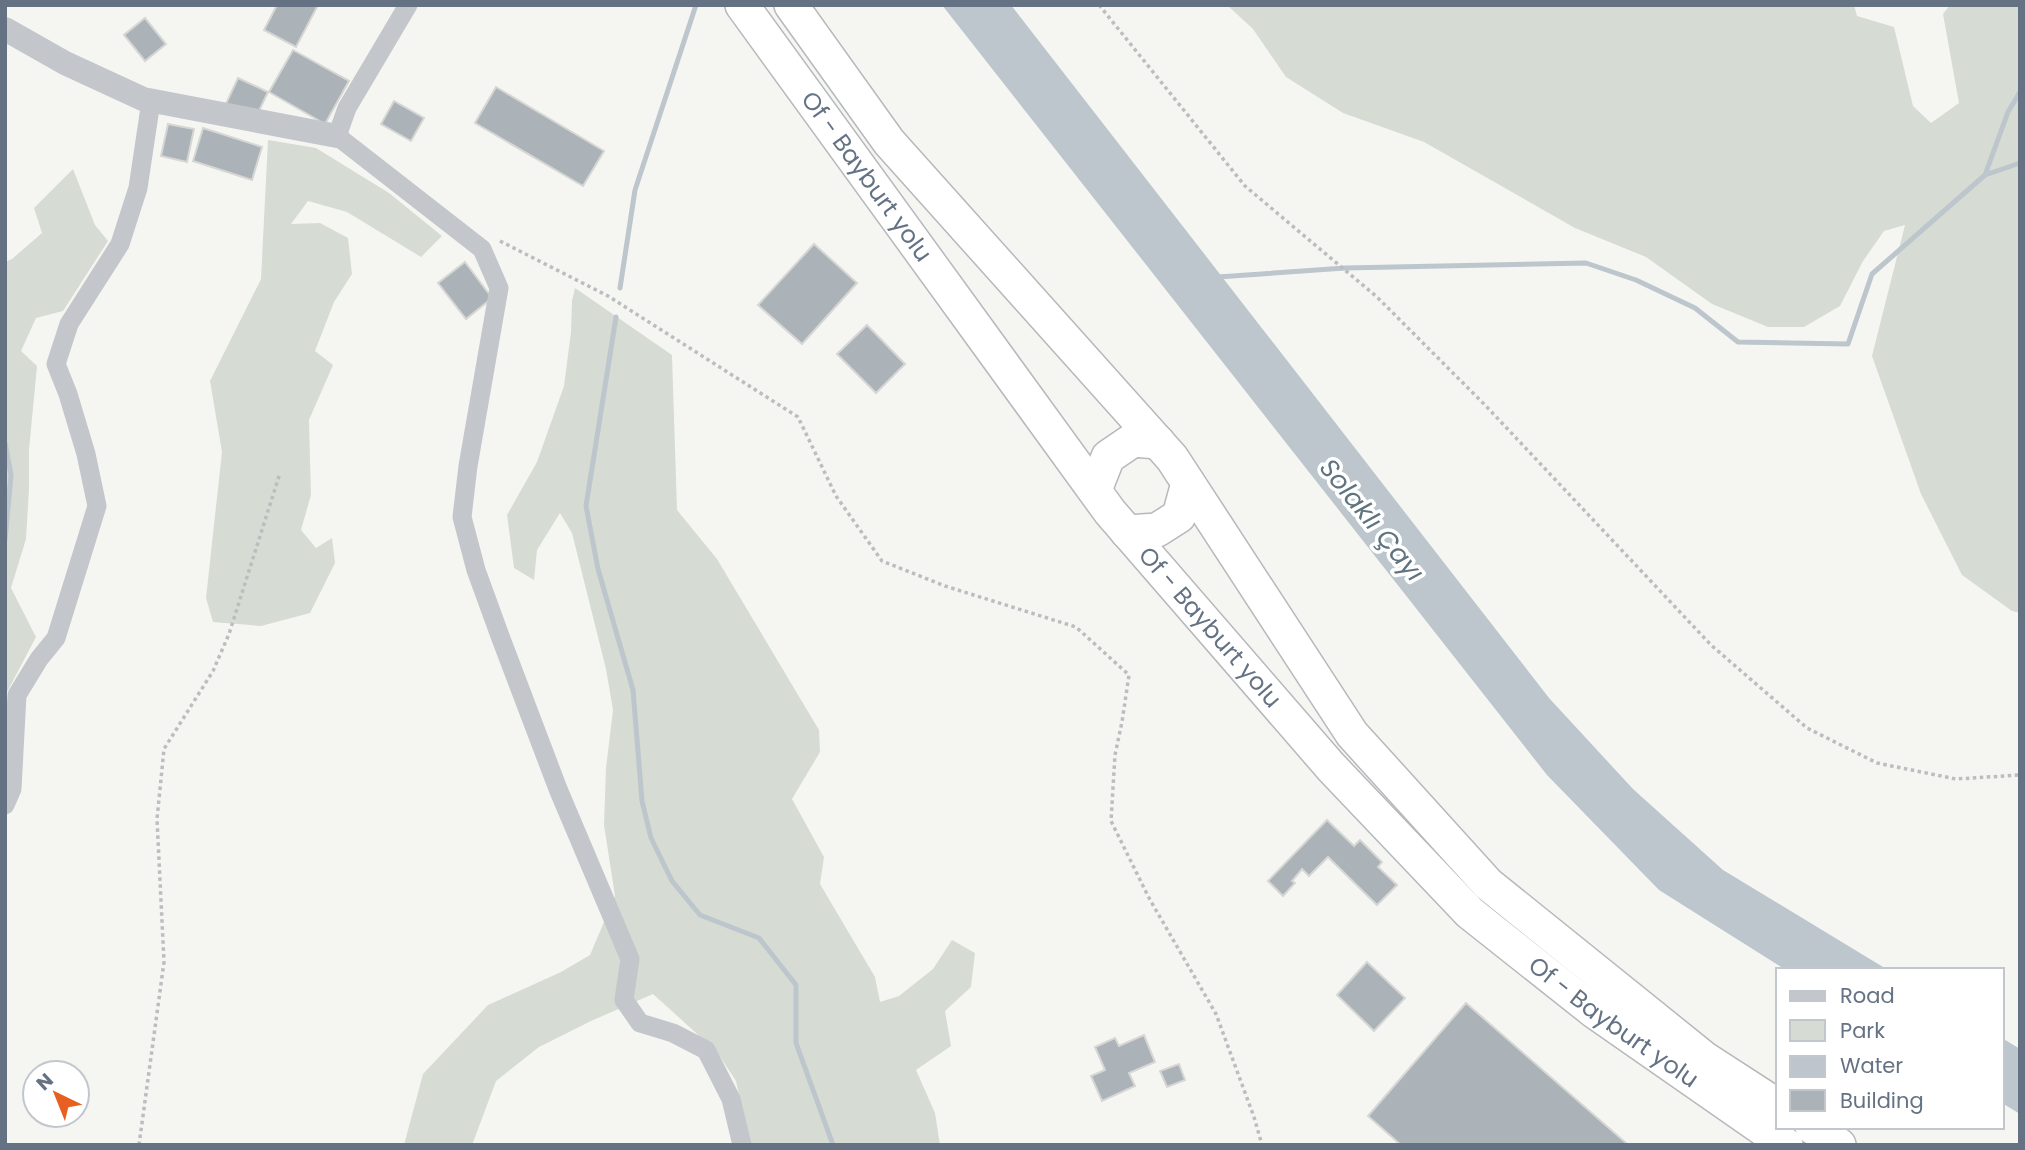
<svg xmlns="http://www.w3.org/2000/svg" width="2025" height="1150" viewBox="0 0 2025 1150" font-family="Poppins,sans-serif">
<rect width="100%" height="100%" fill="#f5f6f2"/>
<!-- green -->
<path fill="#d6dcd3" d="M1227,5H1854L1857,16L1894,27L1913,106L1931,123L1959,103L1943,14L1950,5H2020V613L2012,611L1962,575L1921,494L1872,356L1905,225L1884,231L1863,261L1840,306L1804,327H1768L1712,304L1646,257L1575,228L1424,142L1343,113L1286,77L1253,29Z
M268,140L316,148L389,193L442,236L421,257L347,212L308,201L291,224L320,223L348,238L352,274L334,302L315,351L333,365L309,420L311,495L301,530L316,548L332,538L335,563L310,613L261,626L213,622L206,598L222,452L210,381L261,279Z
M73,169L95,225L108,241L63,311L36,318L21,351L37,366L29,450V489L26,539L11,588L36,637L6,694L5,729V262L12,259L42,233L34,208Z
M575,288L672,355L677,510L717,559L819,730L820,752L792,799L824,857L820,884L875,977L880,1002L899,996L933,969L952,940L975,953L971,987L945,1011L951,1046L916,1070L935,1113L940,1145H750L736,1081L717,1052L653,994L591,1021L539,1047L496,1081L472,1145H404L423,1074L488,1005L561,972L590,955L615,896L604,825L606,768L613,710L606,669L572,533L560,513L537,550L534,580L514,568L507,515L537,462L564,386L571,332L572,301Z"/>
<!-- water -->
<path fill="#bcc6cc" d="M942,5H1011L1549,698L1633,789L1723,870L1888,970H1786L1659,890L1547,775Z
M2002,1038L2020,1049V1114L2002,1103Z"/>
<g fill="none" stroke-linecap="round" stroke-linejoin="round">
<!-- stream -->
<path stroke="#bcc6cc" stroke-width="5" d="M1985,175L2020,163
M1218,277L1345,268L1586,263L1636,280L1695,308L1738,342L1848,344L1872,274L1985,175L2008,112L2020,92
M620,288L635,190L696,5
M616,317L586,506L598,569L633,690L642,801L651,838L672,881L700,915L759,938L796,985V1043L833,1145
M5,443L11,475L5,540"/>
</g>
<!-- building -->
<path fill="#abb2b8" stroke="#d6d7d4" stroke-width="2" d="M277,5H318L296,47L264,30Z
M145,18L166,44L145,61L124,35Z
M293,50L349,81L325,124L269,92Z
M238,78L268,92L256,117L224,108Z
M496,87L604,151L583,186L475,123Z
M394,101L424,118L411,141L381,124Z
M168,124L194,129L187,162L161,156Z
M203,128L262,147L252,180L193,161Z
M814,244L857,283L802,344L758,305Z
M465,262L492,298L466,319L438,283Z
M867,325L905,364L876,393L837,354Z
M1327,820L1354,846L1360,840L1382,862L1378,867L1397,885L1377,905L1328,857L1309,876L1302,869L1292,881L1295,883L1283,896L1268,881Z
M1367,962L1405,998L1374,1031L1337,995Z
M1466,1003L1626,1143L1625,1145H1401L1368,1116Z
M1144,1035L1155,1062L1129,1073L1135,1086L1102,1101L1091,1076L1105,1070L1095,1047L1115,1038L1119,1046Z
M1179,1064L1185,1080L1167,1087L1160,1071Z"/>
<g fill="none" stroke-linecap="round" stroke-linejoin="round">
<!-- trunk casing -->
<g stroke="#b6b8bc" stroke-width="36">
<g id="trunk">
<path id="s1" d="M742,5L1110,512L1331,767L1470,913L1595,1012L1786,1145"/>
<path d="M791,5L889,142L1172,458L1352,734L1488,884L1704,1058L1778,1106"/>
<path d="M1095,490L1108,457L1133,440L1158,442"/>
<path d="M1127,532L1157,530L1179,516L1188,483"/>
<path d="M1812,1127L1839,1145"/>
</g>
</g>
<!-- path -->
<path stroke="#bbbdbf" stroke-width="3.5" stroke-dasharray="3.5 3.5" stroke-linecap="butt" d="M1099,5L1245,186L1377,297L1485,405L1711,645L1807,728L1877,763L1956,779L2020,775
M500,241L608,296L798,417L836,496L882,561L945,586L1076,627L1129,675L1122,722L1115,755L1111,821L1149,898L1216,1014L1254,1117L1262,1145
M139,1145L164,962L157,819L164,749L213,671L229,634L280,473"/>
<!-- minor -->
<path stroke="#c3c6ca" stroke-width="19" d="M408,5L347,108L337,136L482,249L499,288L468,466L462,517L476,570L500,636L558,789L630,959L624,1000L640,1023L673,1033L706,1050L731,1099L742,1145
M5,805L12,789L17,695L39,659L56,638L97,506L86,454L68,394L56,364L69,324L120,244L138,188L151,101"/>
<!-- tertiary -->
<path stroke="#c3c6ca" stroke-width="24" d="M5,29L65,63L143,99L337,136"/>
<!-- trunk -->
<use href="#trunk" stroke="#fff" stroke-width="33"/>
</g>
<g text-anchor="middle" stroke-width="7" stroke-linejoin="round" paint-order="stroke">
<!-- street labels -->
<g font-size="24" fill="#647283" stroke="#fff">
<text dy="8" stroke="none"><textPath href="#s1" startOffset="212">Of - Bayburt yolu</textPath></text>
<text dy="8" stroke="none"><textPath href="#s1" startOffset="779">Of - Bayburt yolu</textPath></text>
<text dy="8" stroke="none"><textPath href="#s1" startOffset="1346">Of - Bayburt yolu</textPath></text>
</g>
<!-- water labels -->
<g font-size="26" font-style="italic" fill="#5f7480" stroke="#fff">
<text transform="translate(1372 520) rotate(51)" y="9">Solaklı Çayı</text>
</g>
</g>
<!-- border -->
<rect width="2025" height="1150" fill="none" stroke="#647283" stroke-width="14"/>
<!-- legend -->
<rect x="1776" y="968" width="228" height="161" fill="#ffffff" stroke="#c1c7cd" stroke-width="2"/>
<rect x="1790" y="991" width="35" height="10" fill="#c3c6ca" stroke="#c1c7cd" stroke-width="2"/>
<text x="1840" y="1003" font-size="21" fill="#647283">Road</text>
<rect x="1790" y="1020" width="35" height="21" fill="#d6dcd3" stroke="#c1c7cd" stroke-width="2"/>
<text x="1840" y="1038" font-size="21" fill="#647283">Park</text>
<rect x="1790" y="1056" width="35" height="21" fill="#bcc6cc" stroke="#c1c7cd" stroke-width="2"/>
<text x="1840" y="1073" font-size="21" fill="#647283">Water</text>
<rect x="1790" y="1090" width="35" height="21" fill="#abb2b8" stroke="#c1c7cd" stroke-width="2"/>
<text x="1840" y="1108" font-size="21" fill="#647283">Building</text>
<!-- north arrow -->
<g transform="translate(56 1094) rotate(317)"><circle r="33" fill="#ffffff" stroke="#c1c7cd" stroke-width="2"/>
<path d="M0-5L12 26L0 18L-12 26Z" fill="#e76020"/>
<text y="-10" font-size="19" font-weight="bold" text-anchor="middle" fill="#647283">N</text>
</g>
</svg>
